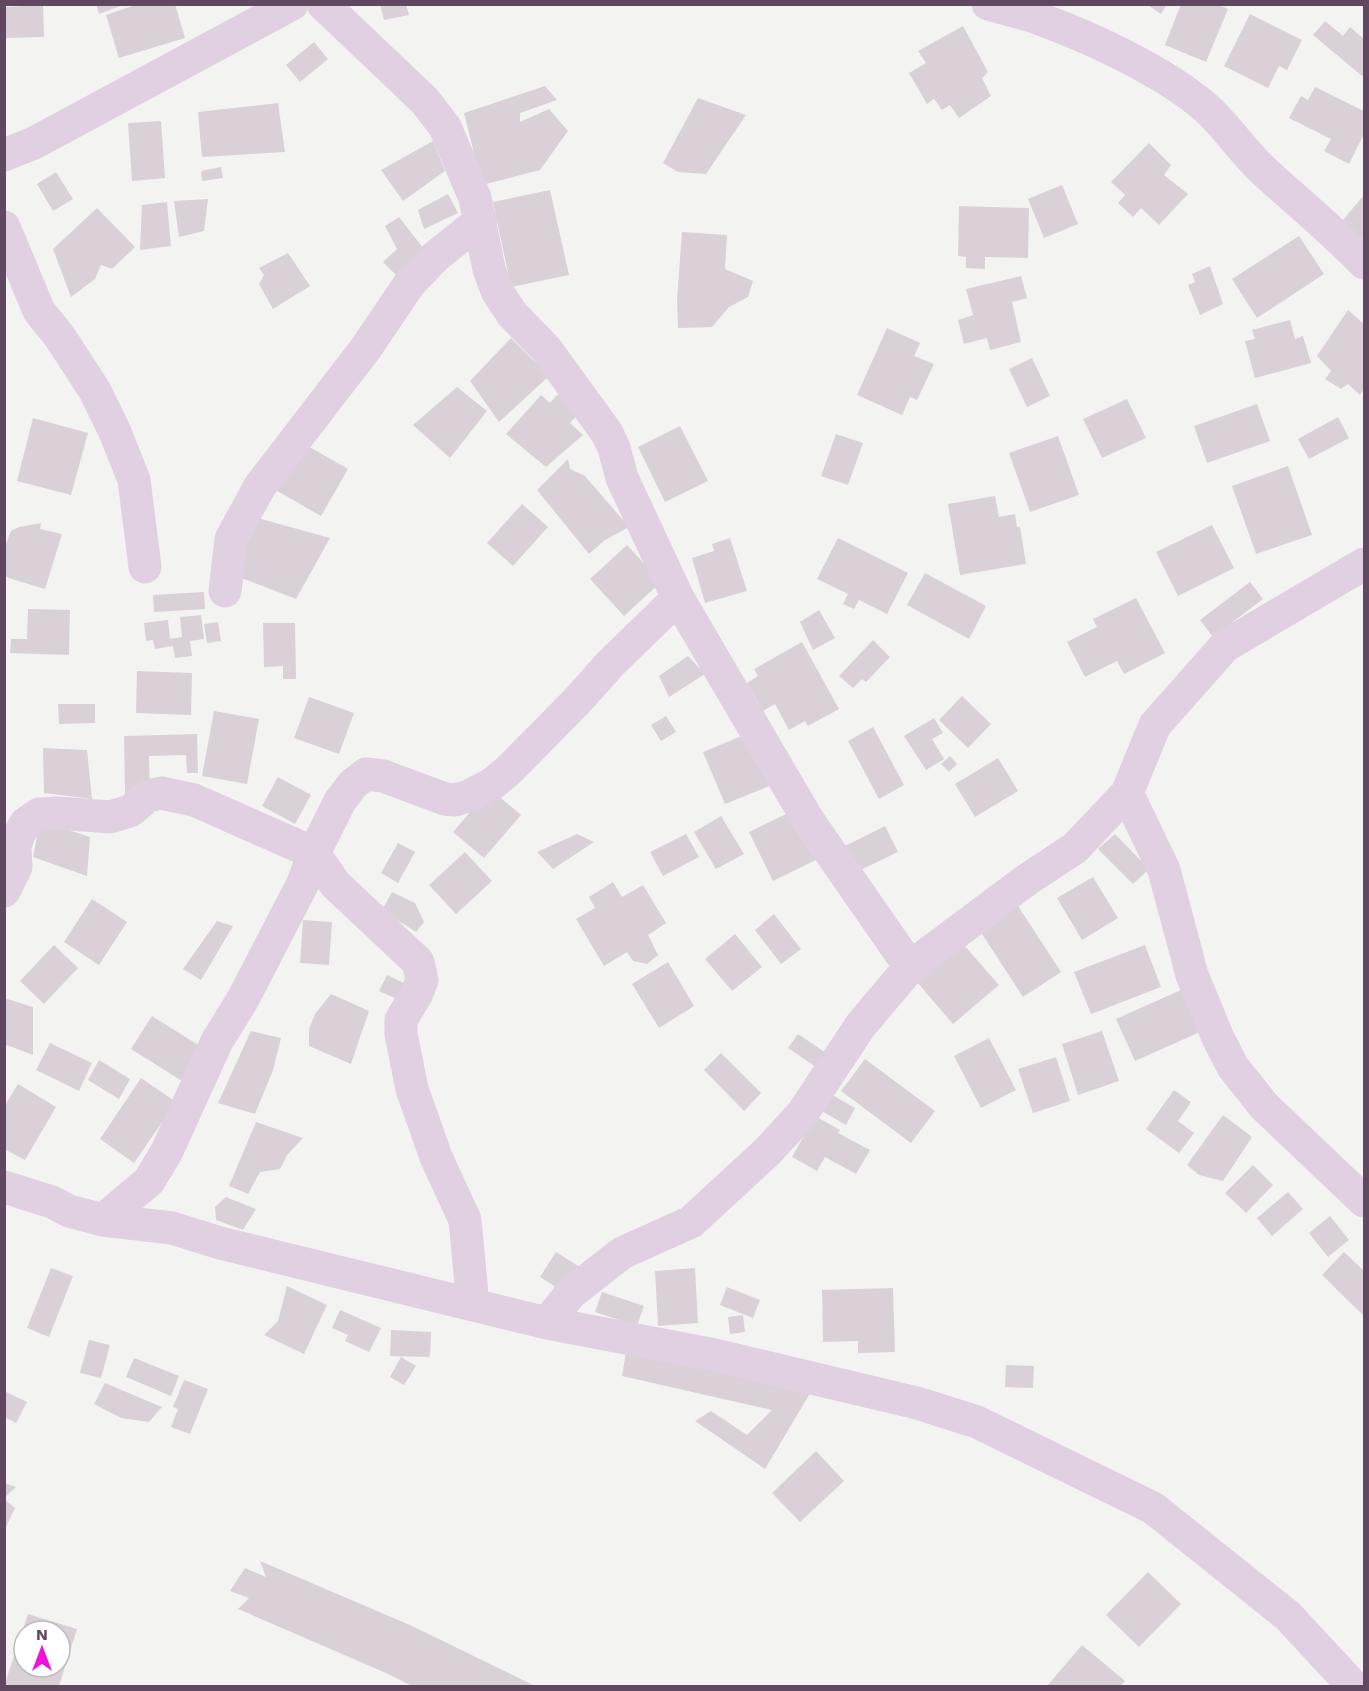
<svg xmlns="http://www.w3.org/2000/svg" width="1369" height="1691" viewBox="0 0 1369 1691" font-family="'Work Sans',sans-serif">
<rect width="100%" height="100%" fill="#f3f4f2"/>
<!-- building -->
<path fill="#d9d1d7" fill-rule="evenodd" d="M96,4H123V5L99,14Z
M138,4H175L185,38L119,58L106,15Z
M380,4H406L409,15L384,20Z
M1146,4H1167L1161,14Z
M1181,4H1217L1228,9L1206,62L1165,45Z
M43,5L44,37L4,38V7Z
M1250,14L1302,40L1287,70L1279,66L1268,88L1224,66Z
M1325,21L1343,36L1350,27L1364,39V73L1362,76L1313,35Z
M963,26L988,72L982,78L991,96L959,118L950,105L942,110L934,99L927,104L909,73L926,63L918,51Z
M314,42L328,59L300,82L286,65Z
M545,86L557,100L520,113V122L549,109L568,131L540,170L482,185L464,113Z
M1315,87L1364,111V134L1349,164L1324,151L1331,139L1289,118L1301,96L1308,100Z
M698,98L746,115L706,174L678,172L663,163Z
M278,103L285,152L202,157L198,112Z
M161,121L165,178L132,181L128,123Z
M433,141L445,171L403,201L381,170Z
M1149,143L1171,165L1164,175L1188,194L1159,225L1141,208L1133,217L1118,203L1125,195L1111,182Z
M221,167L223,178L202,181L201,171Z
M56,172L73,199L53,211L37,184Z
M1062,185L1078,224L1044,238L1028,199Z
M550,190L569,275L511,287L493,202Z
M448,194L458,213L424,229L418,210Z
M1364,195V240L1342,221Z
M208,199L204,231L179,237L174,201Z
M167,202L171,246L140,250L142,205Z
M959,206L1029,208L1028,258L985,257V269L966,268V257L958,256Z
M97,208L135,247L112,269L101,265L95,279L71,297L53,249Z
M399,217L427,253L396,275L383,262L397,249L385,226Z
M682,232L727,235L725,269L753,281L748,297L729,307L712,327L678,328L677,300Z
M1299,236L1324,274L1257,318L1232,279Z
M288,253L310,286L273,309L259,284L264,275L259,268Z
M1210,266L1223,304L1200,315L1188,285L1195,282L1192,274Z
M1021,276L1027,298L1012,302L1021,342L990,350L987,338L964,344L958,320L973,315L966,289Z
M1348,310L1364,324V389L1360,395L1348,384L1341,389L1325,379L1331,371L1317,356Z
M1290,320L1295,339L1303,336L1311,363L1255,378L1245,341L1255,339L1252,330Z
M887,328L920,343L914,356L934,364L917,400L910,397L902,415L857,395Z
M511,338L549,376L499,422L470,381Z
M1032,358L1050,396L1027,407L1009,369Z
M457,387L487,411L450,458L413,425Z
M558,394L579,413L570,423L583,435L546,467L506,434L541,395L550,403Z
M1127,399L1146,438L1102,458L1083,419Z
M1257,404L1270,441L1207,463L1194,426Z
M1338,417L1349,438L1309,459L1298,439Z
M33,418L88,433L71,495L17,481Z
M680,426L708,481L665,502L638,447Z
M836,434L863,443L848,485L821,476Z
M1058,436L1079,495L1030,512L1009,453Z
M301,442L348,469L321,516L274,489Z
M568,459L570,469L585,476L629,527L605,540L589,554L537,490Z
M1288,466L1312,535L1256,554L1232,486Z
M995,496L999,517L1015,514L1017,527H1020L1026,564L960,575L948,504Z
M522,504L548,527L513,566L487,543Z
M247,515L330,538L296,599L231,574Z
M41,523L40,529L62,534L45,589L9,578L4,575V548L11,531L19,527Z
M1212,525L1234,568L1178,596L1156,552Z
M730,538L747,591L705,603L692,558L714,551L712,544Z
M838,538L908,573L887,614L859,600L854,609L843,604L848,594L817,579Z
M627,545L661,582L624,616L590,579Z
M925,573L986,606L969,639L907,605Z
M1250,582L1263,599L1213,637L1200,620Z
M204,592L205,609L154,612L153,595Z
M1136,598L1165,653L1124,674L1117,661L1085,677L1067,642L1097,627L1093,619Z
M28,609L70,610L69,655L10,653L11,639H27Z
M819,610L835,638L813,650L800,622Z
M201,615L204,639L190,641L192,656L175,658L173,646L155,649L153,640L146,641L144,623L168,620L170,639L182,637L180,617Z
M218,622L221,641L207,643L204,624Z
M263,623H295L296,679H283V666L264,667Z
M873,640L890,657L866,682L862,679L853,688L839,676Z
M802,642L839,709L808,726L805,721L789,730L775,704L763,711L747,683L758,676L754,669Z
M688,656L705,674L669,697L659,676Z
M137,671L192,673L191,715L136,713Z
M962,696L991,724L968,748L939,720Z
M309,697L354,713L339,754L294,738Z
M58,704H95V723L59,724Z
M214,711L259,719L247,784L202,776Z
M666,716L676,732L661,741L651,725Z
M934,718L943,733L932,739L944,759L926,770L904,736Z
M873,727L904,785L879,799L848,741Z
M749,733L772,785L725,804L703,752Z
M197,734L198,773H187L186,755L149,756L150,794H125L124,736Z
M43,748L87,750L92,799L44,793Z
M950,756L957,764L949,772L941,764Z
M998,758L1018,791L975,817L955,784Z
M278,777L311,795L295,824L262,806Z
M490,789L521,815L484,858L453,832Z
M800,807L824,856L773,881L749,832Z
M721,816L744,854L716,869L694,832Z
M40,821L90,837L87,876L33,857Z
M885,826L898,852L852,874L839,849Z
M577,834L594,842L553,869L537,852Z
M686,834L699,857L663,876L650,852Z
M1115,834L1149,869L1133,884L1098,849Z
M398,843L415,852L398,883L381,873Z
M465,852L492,881L456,914L429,885Z
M1093,877L1118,918L1082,940L1057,898Z
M613,882L622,897L643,885L666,923L648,935L658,955L647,964L633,961L627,952L604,966L576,919L595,908L589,897Z
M392,892L415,903L424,922L416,932L382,910Z
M92,899L127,922L99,965L64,942Z
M1018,906L1061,972L1023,997L980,931Z
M774,914L801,949L781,964L755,930Z
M303,920L332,922L329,965L300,963Z
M217,921L233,926L201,980L183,969Z
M735,934L762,967L732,991L705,959Z
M963,944L999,985L953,1024L917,982Z
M54,945L78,968L44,1004L20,981Z
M1145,945L1161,987L1091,1014L1074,972Z
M668,962L694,1006L659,1028L632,984Z
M387,975L406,984L399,1000L379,991Z
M1181,990L1200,1032L1135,1061L1116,1019Z
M331,994L369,1011L351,1064L309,1046V1029L315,1014Z
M4,998L33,1007V1055L4,1044Z
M152,1016L211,1053L190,1086L131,1049Z
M251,1031L281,1038L273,1070L255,1114L218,1103Z
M1102,1031L1119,1081L1078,1095L1062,1044Z
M798,1034L829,1055L819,1069L788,1048Z
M989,1038L1016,1090L981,1108L954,1056Z
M50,1043L92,1063L79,1091L36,1070Z
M721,1053L761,1093L744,1111L704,1070Z
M1056,1057L1070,1101L1033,1113L1018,1069Z
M865,1059L935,1111L911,1143L841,1091Z
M99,1060L130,1079L119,1099L88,1080Z
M141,1078L176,1102L134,1163L100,1139Z
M18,1084L56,1107L25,1160L4,1149V1107Z
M1174,1090L1191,1102L1178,1121L1194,1133L1179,1153L1146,1129Z
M829,1093L855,1108L846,1125L820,1110Z
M1223,1115L1252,1137L1223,1181L1199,1175L1187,1165Z
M815,1116L840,1130L838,1133L870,1150L856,1174L825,1157L817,1171L792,1157Z
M256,1122L303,1138L287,1155L280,1169L260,1172L248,1194L229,1186Z
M1253,1165L1273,1185L1246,1213L1225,1193Z
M1288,1192L1303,1209L1272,1236L1257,1218Z
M226,1197L256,1209L243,1230L216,1220L215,1207Z
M1330,1216L1349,1240L1328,1257L1309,1233Z
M556,1252L583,1269L567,1294L540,1277Z
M1344,1252L1364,1271V1316L1322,1275Z
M51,1268L73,1276L49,1337L27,1328Z
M695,1268L698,1323L658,1326L655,1271Z
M287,1286L327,1305L304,1354L264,1335L278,1321Z
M727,1287L760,1300L753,1318L720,1305Z
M893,1288L895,1352L858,1353V1341L823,1342L822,1290Z
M602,1292L644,1306L637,1326L595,1312Z
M340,1310L381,1328L369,1352L345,1341L348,1335L332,1328Z
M743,1315L745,1332L730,1334L728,1317Z
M391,1330L431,1332L430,1357L390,1356Z
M89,1340L110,1345L101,1378L80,1373Z
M627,1346L812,1390L765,1469L695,1421L711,1411L747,1435L772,1410L622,1376Z
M401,1357L416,1366L404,1385L390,1377Z
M134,1358L179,1376L171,1396L126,1377Z
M1006,1365L1034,1366L1033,1388L1005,1387Z
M184,1380L208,1389L190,1434L171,1427L178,1409L173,1407Z
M105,1383L162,1407L149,1422L121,1418L94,1404Z
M4,1391L27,1402L16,1423L4,1417Z
M816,1451L844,1481L800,1522L772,1493Z
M4,1483L16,1487L4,1498Z
M4,1499L15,1508L4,1531Z
M260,1561L410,1625L535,1686H412L386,1673L238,1609L249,1598L230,1591L245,1568L266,1577Z
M1148,1572L1181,1604L1139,1647L1106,1615Z
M28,1614L77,1629L59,1686H4ZM24,1631H60V1667H24Z
M1082,1645L1125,1681L1120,1686H1047Z"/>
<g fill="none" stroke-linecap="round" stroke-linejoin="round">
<!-- minor -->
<path stroke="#e1d0e1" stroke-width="33" d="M323,4L425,101L445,127L475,198L489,269L497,291L512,314L546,349L607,433L614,448L622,478L678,598L808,820L910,967
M988,4C1005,9 1024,13 1040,19C1092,38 1163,71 1205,107C1228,127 1244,154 1267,174C1299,203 1333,231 1364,263
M4,155L34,143L292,4
M4,227L39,311L60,337L95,391L115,432L134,480L145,567
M225,591L231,539L260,486L366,348L410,283L435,257L481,220
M1127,793L1164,870L1192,975L1218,1038L1233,1067L1264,1106L1364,1201
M4,891L16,867L15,847L19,834L26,823L39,814L58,813L110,817L130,811L148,796L161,793L194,800L314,853L335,884L418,962L422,980L417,993L401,1020V1034L412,1089L436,1157L465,1220L473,1305
M4,1187L52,1202L69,1211L103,1220L172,1228L220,1243L547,1323L715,1355L917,1403L977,1422L1153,1508L1288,1616L1353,1686
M103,1220L149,1181L167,1151L217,1041L243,999L303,883L314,853L340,801L353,784L366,774L383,776L445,799L455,800L469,796L492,784L509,770L577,701L611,663L678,598
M547,1323L571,1293L622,1253L691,1222L767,1152L802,1114L861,1025L910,967L1028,879L1075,848L1127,793L1155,725L1225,646L1364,564"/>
</g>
<!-- border -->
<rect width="1369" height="1691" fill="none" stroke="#604960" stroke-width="12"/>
<!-- north arrow -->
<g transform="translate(42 1649)"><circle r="28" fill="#ffffff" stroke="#bfb6bf" stroke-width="1.5"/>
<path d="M0-4.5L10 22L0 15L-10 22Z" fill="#ec14d9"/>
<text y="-9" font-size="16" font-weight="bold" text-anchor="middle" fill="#604960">N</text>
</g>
</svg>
